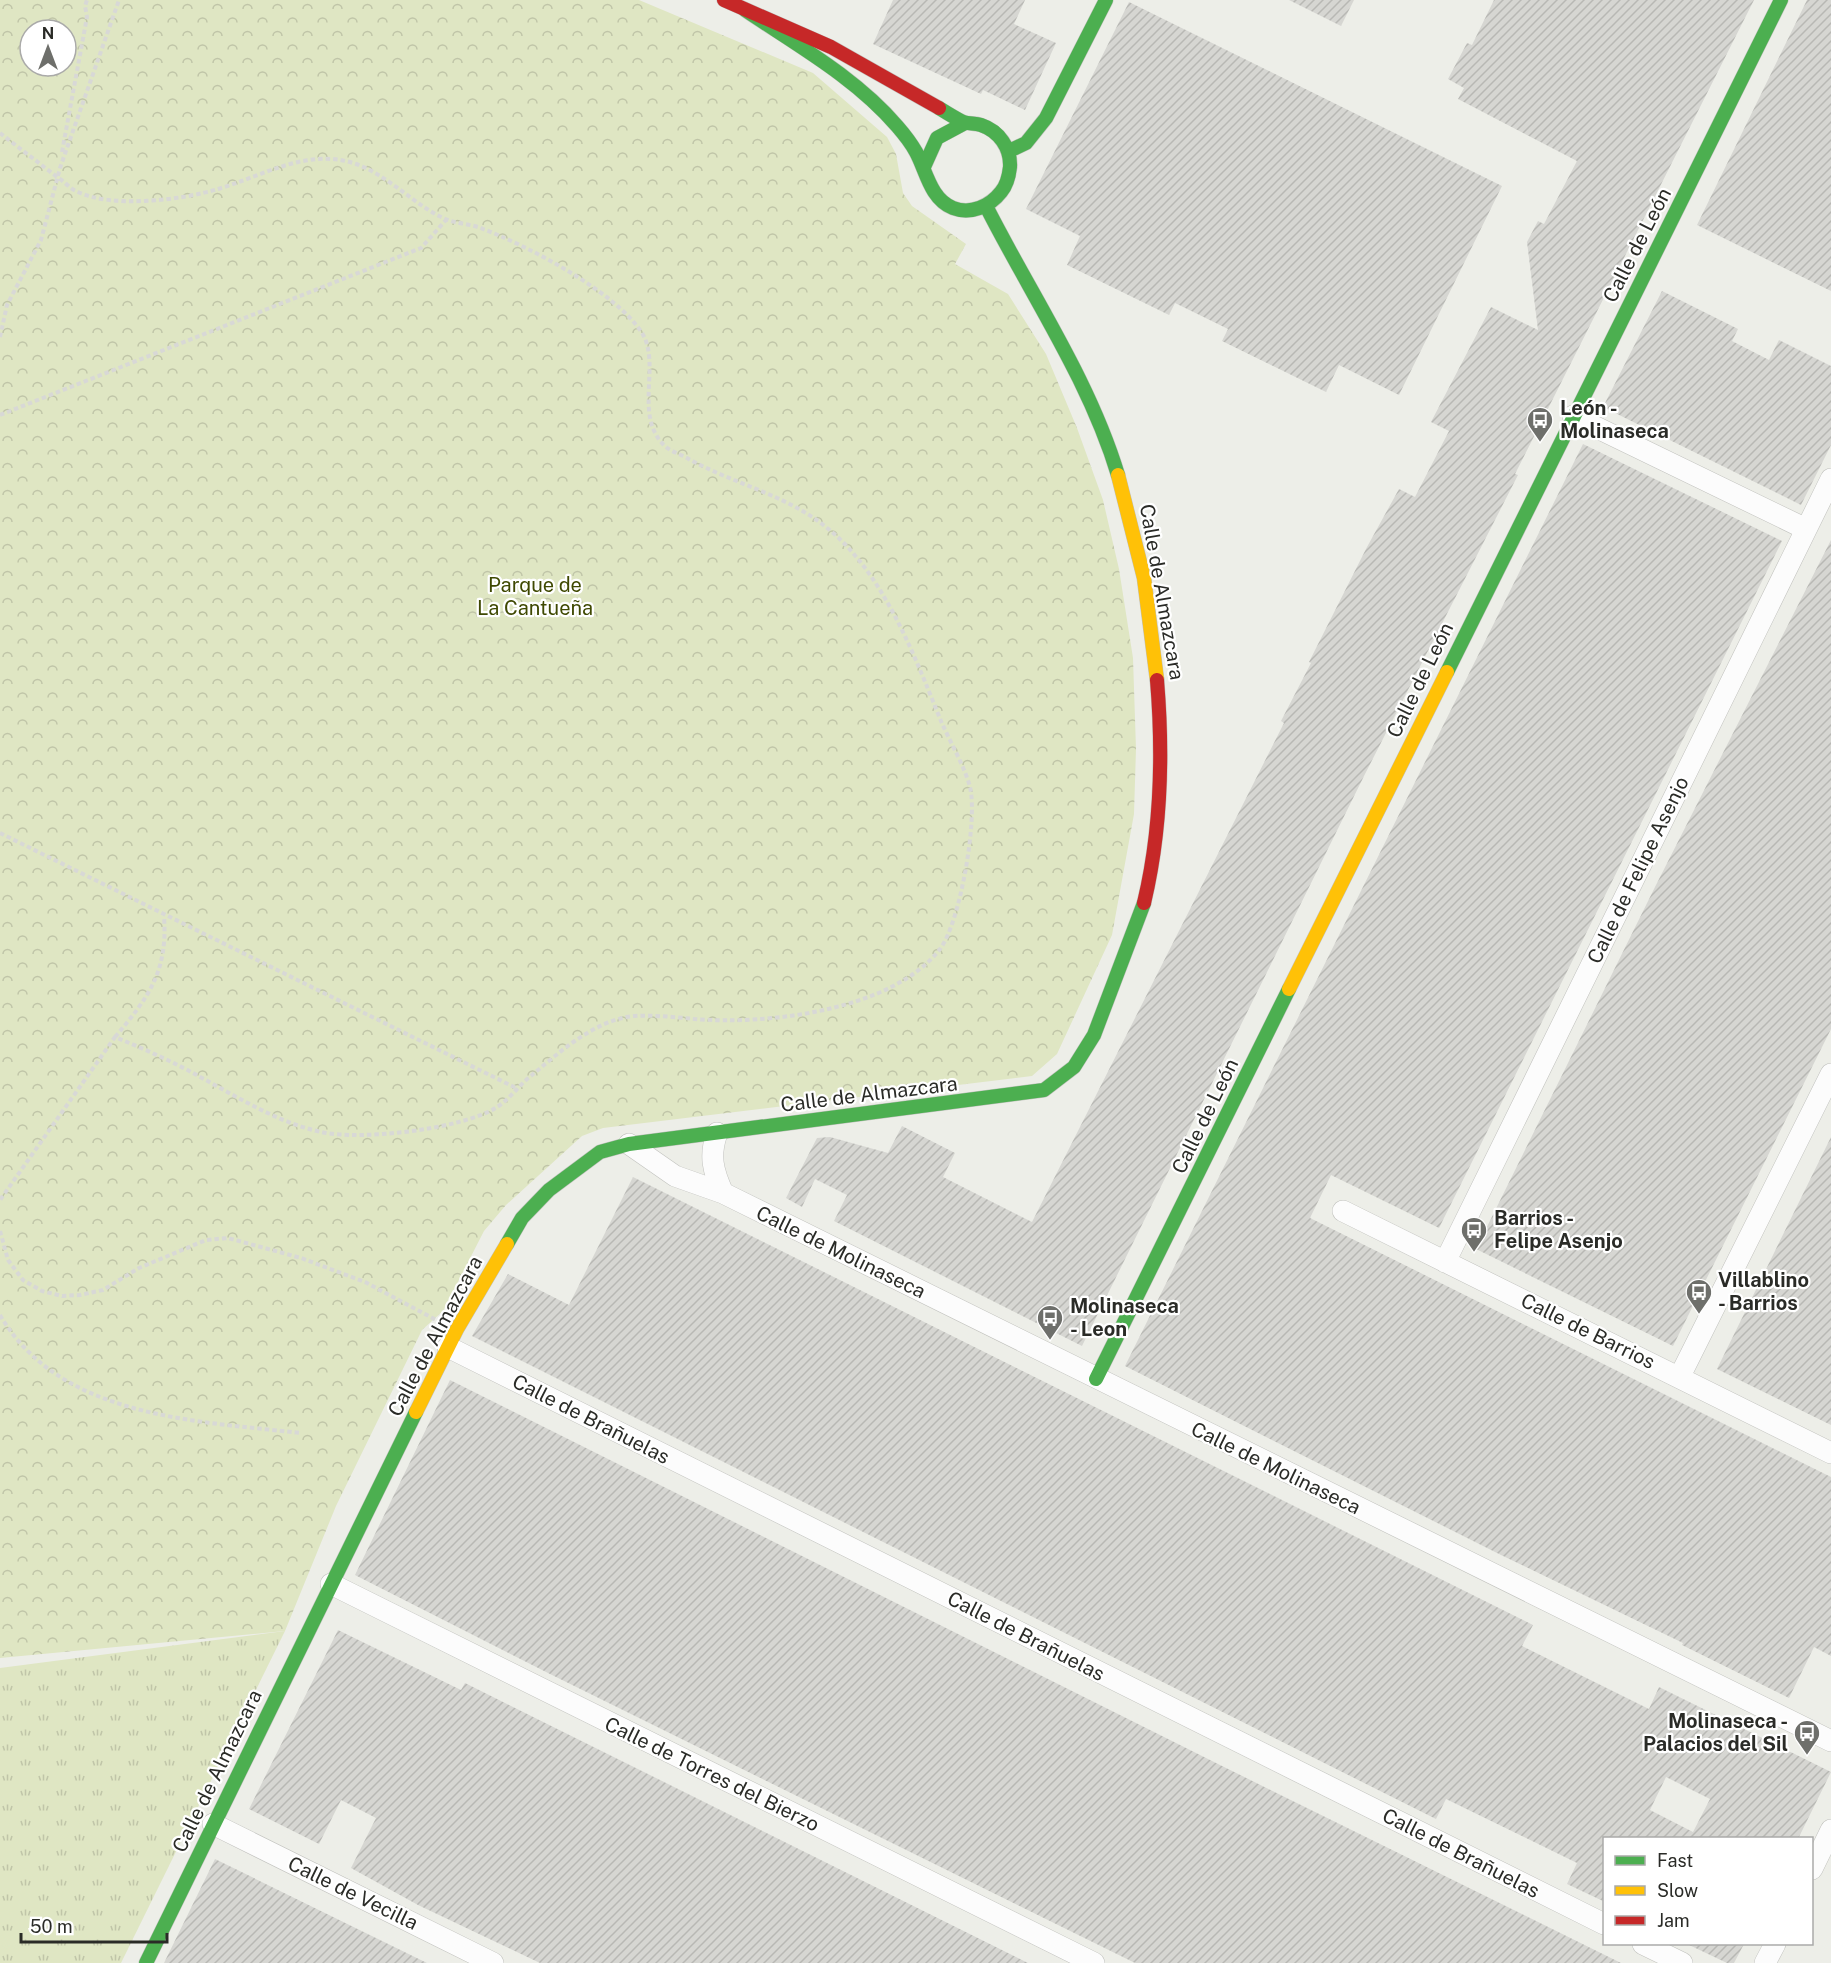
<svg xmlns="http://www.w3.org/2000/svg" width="1831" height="1963" viewBox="0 0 1831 1963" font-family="'Public Sans',sans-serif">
<defs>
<pattern id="grass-tufts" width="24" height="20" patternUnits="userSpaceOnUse" patternTransform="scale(1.5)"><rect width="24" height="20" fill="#dfe6c3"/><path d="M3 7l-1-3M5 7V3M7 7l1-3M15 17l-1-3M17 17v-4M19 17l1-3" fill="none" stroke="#c0c5a8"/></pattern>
<pattern id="park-crowns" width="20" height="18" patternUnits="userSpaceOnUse" patternTransform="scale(1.5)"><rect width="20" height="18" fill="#dfe6c3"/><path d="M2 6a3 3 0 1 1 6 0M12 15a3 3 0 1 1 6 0" fill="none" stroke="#c0c5a8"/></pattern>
<pattern id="building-hatch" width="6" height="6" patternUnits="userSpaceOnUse" patternTransform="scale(1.5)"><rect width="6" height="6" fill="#d6d6d2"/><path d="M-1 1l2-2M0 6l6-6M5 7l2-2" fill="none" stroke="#b8b8b4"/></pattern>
</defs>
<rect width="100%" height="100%" fill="#edeee8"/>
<!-- grass -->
<path fill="url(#grass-tufts)" d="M285,1631L121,1963H0V1668Z"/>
<!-- park -->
<path fill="url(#park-crowns)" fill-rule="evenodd" d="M0,0H639L813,73L887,137L896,154L903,193L912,206L966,244L955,264L1008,294L1046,354L1077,428L1103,500L1119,569L1133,658L1136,749L1134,814L1112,935L1057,1054L1032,1076L603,1128L582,1136L506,1205L484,1231L443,1311L422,1330L336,1506L285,1631L0,1658ZM30,30H66V66H30Z"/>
<!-- building -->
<path fill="url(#building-hatch)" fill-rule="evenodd" d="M893,0H1025L1014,24L1056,43L1025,110L983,90L981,94L873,44Z
M1289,0H1354L1341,26Z
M1494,0H1754L1515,474L1518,475L1365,774L1082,1346L834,1221L847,1195L815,1179L802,1207L786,1198L817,1138L830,1137L888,1153L902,1126L955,1153L943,1177L1032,1222L1284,723L1281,721L1311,663L1309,662L1367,547L1399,489L1415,497L1449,431L1431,422L1491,307L1538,330L1527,242L1538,221L1544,224L1577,161L1458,99L1464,88L1448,79L1467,43L1472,45Z
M1807,0H1831V291L1697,225Z
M1129,2L1502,186L1399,395L1339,365L1326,392L1222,341L1228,329L1175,303L1169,315L1067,265L1080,236L1026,209Z
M1662,291L1738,329L1732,341L1769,360L1779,340L1831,366V445L1801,505L1603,407Z
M1583,444L1782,541L1439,1228L1331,1175L1310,1218L1831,1477V1656L1814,1647L1789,1698L1682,1645L1683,1643L1501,1555L1125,1366Z
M1831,540V1029L1673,1346L1476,1249L1655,887Z
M1831,1137V1425L1717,1369Z
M633,1177L1533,1625L1522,1646L1649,1709L1659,1687L1831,1772L1798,1839H1605V1902L1567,1884L1577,1863L1446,1799L1436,1819L472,1336L508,1274L569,1305ZM1666,1777L1710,1799L1693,1832L1650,1810Z
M450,1380L1218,1764L1621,1963H1135L550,1674L355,1575Z
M338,1630L461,1690L465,1683L1028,1963H540L418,1905L351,1868L376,1818L341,1800L319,1844L249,1809Z
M215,1859L427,1963H164Z
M1687,1944H1744L1734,1963H1727Z"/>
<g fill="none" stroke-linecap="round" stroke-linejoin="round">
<!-- street casing -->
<g stroke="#c0c1bd" stroke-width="22">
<path id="street" d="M1573,416L1806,529
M717,1133C709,1156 713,1171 723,1193
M629,1144L675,1176L723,1193L1831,1741
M1343,1211L1831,1453
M1445,1262L1831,479
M448,1347L1604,1924
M1680,1376L1831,1074
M331,1584L1094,1963
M213,1824L493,1963
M1812,1869L1831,1830
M1643,1944L1682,1963
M1765,1963L1775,1944"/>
</g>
<!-- fast casing -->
<g stroke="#c0c1bd" stroke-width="15">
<path id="fast" d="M745,10C797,45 856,78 897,126C904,134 911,143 916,152C926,170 930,199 953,208C971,215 990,206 1001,192C1007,185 1009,176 1010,167C1011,148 999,131 981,125C975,123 969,124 963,122C955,118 947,113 939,108
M1009,151L1026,143L1046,118L1106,0
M924,167L937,138L965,123
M986,206C1031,295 1089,379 1118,475
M1447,672L1781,0
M507,1244L522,1218L549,1190L600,1152L629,1144L1044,1090L1074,1067L1094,1035L1144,903
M1096,1379L1289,989
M146,1963L416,1412"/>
</g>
<!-- slow casing -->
<g stroke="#c0c1bd" stroke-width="15">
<path id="slow" d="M1118,475L1144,578L1157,680
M1289,989L1447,672
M416,1412L457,1329L507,1244"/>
</g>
<!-- jam casing -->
<g stroke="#c0c1bd" stroke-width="15">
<path id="jam" d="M724,0L831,47L939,108
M1144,903C1161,832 1163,752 1157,680"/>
</g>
<!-- path -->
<path stroke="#d8d8d6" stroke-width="4" stroke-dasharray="4.5 3" stroke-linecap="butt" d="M0,133C19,148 38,162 57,177C64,181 69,188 76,191C111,209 182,200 218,189C263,176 308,147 356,164C390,176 417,208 448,220C459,224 472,224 483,229C528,246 616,292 642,333C662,365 632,417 666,447C672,452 680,454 687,458C733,484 785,494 826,527C884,573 914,655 941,721C950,742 964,765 970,787C978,819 960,923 940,949C892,1011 766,1025 694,1019C675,1017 654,1015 634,1016C595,1020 561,1051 532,1075C519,1085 510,1099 497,1107C463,1129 361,1141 321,1132C277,1122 241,1099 202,1078C174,1062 144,1049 115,1037L0,1200
M62,152L87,17L85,6L87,0
M0,337L7,305L41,240L60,168L119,0
M0,415L421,248L446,220
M0,833L516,1088
M115,1037C149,997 168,971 164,916
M0,1231L8,1260L23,1280L42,1291L62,1296L80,1295L103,1290L139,1268L206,1240L228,1238L301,1258L365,1282L438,1321
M0,1315C60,1418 196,1421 301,1433"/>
<!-- street -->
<use href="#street" stroke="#fcfcfc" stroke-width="21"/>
<!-- fast -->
<use href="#fast" stroke="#4caf50" stroke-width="14"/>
<!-- slow -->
<use href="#slow" stroke="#ffc107" stroke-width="14"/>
<!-- jam -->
<use href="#jam" stroke="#c62828" stroke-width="14"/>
</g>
<!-- icons -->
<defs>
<g id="bus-pin" transform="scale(1.35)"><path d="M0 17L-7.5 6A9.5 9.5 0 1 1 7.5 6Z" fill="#6e6f6b" stroke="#fff"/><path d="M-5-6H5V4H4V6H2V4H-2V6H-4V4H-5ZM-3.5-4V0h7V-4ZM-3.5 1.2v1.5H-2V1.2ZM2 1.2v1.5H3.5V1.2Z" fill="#fff"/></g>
</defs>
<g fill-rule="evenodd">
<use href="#bus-pin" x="1540" y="420"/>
<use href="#bus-pin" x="1474" y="1230"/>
<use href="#bus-pin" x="1699" y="1292"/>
<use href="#bus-pin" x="1050" y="1318"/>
<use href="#bus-pin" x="1807" y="1733"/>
</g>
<g text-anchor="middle" stroke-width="4.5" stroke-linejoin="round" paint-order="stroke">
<!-- street labels -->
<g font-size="20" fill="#2a2b27" stroke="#fff">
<text transform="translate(1637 245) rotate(-63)" y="7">Calle de León</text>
<text transform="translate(1162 592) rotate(80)" y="7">Calle de Almazcara</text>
<text transform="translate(1420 680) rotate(-64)" y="7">Calle de León</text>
<text transform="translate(1638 870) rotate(-64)" y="7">Calle de Felipe Asenjo</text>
<text transform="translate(869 1094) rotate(-7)" y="7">Calle de Almazcara</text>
<text transform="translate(1205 1116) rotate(-64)" y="7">Calle de León</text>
<text transform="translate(841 1252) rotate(26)" y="7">Calle de Molinaseca</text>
<text transform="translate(1588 1331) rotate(26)" y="7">Calle de Barrios</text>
<text transform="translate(435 1336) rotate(-62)" y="7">Calle de Almazcara</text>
<text transform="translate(591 1419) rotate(27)" y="7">Calle de Brañuelas</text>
<text transform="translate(1276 1468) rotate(26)" y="7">Calle de Molinaseca</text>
<text transform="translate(1026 1636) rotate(27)" y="7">Calle de Brañuelas</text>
<text transform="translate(217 1771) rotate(-64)" y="7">Calle de Almazcara</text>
<text transform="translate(712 1774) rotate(26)" y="7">Calle de Torres del Bierzo</text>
<text transform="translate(1461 1853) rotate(27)" y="7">Calle de Brañuelas</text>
<text transform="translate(353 1893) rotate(26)" y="7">Calle de Vecilla</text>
</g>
<!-- poi labels -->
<g font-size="20" font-weight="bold" fill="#2a2b27" stroke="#fff" text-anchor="start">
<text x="1560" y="415">León -<tspan x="1560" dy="23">Molinaseca</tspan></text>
<text x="1494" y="1225">Barrios -<tspan x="1494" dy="23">Felipe Asenjo</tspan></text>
<text x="1718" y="1287">Villablino<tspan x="1718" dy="23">- Barrios</tspan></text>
<text x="1070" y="1313">Molinaseca<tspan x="1070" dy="23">- Leon</tspan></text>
<text x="1788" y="1728" text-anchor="end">Molinaseca -<tspan x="1788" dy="23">Palacios del Sil</tspan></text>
</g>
<!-- park labels -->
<g font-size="20" fill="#3f4902" stroke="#fff">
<text x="535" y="592">Parque de<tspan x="535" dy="23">La Cantueña</tspan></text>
</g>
</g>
<!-- legend -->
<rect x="1603" y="1837" width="210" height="108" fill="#ffffff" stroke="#aaaaa9" stroke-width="1.5"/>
<rect x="1615" y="1856" width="30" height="9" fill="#4caf50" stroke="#aaaaa9" stroke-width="1.5"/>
<text x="1657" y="1867" font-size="18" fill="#2a2b27">Fast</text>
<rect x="1615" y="1886" width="30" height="9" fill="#ffc107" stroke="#aaaaa9" stroke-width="1.5"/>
<text x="1657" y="1897" font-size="18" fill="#2a2b27">Slow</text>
<rect x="1615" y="1916" width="30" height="9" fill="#c62828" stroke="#aaaaa9" stroke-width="1.5"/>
<text x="1657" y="1927" font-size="18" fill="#2a2b27">Jam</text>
<!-- north arrow -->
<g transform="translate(48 48)"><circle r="28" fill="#ffffff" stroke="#aaaaa9" stroke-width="1.5"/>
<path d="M0-4.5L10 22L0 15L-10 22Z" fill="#6e6f6b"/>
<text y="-9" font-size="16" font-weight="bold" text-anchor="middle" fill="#2a2b27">N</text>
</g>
<!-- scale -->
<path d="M21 1933v9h146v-9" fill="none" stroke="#2a2b27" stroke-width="3"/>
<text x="30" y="1933" font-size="18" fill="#2a2b27" stroke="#ffffff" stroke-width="4.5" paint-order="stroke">50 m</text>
</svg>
